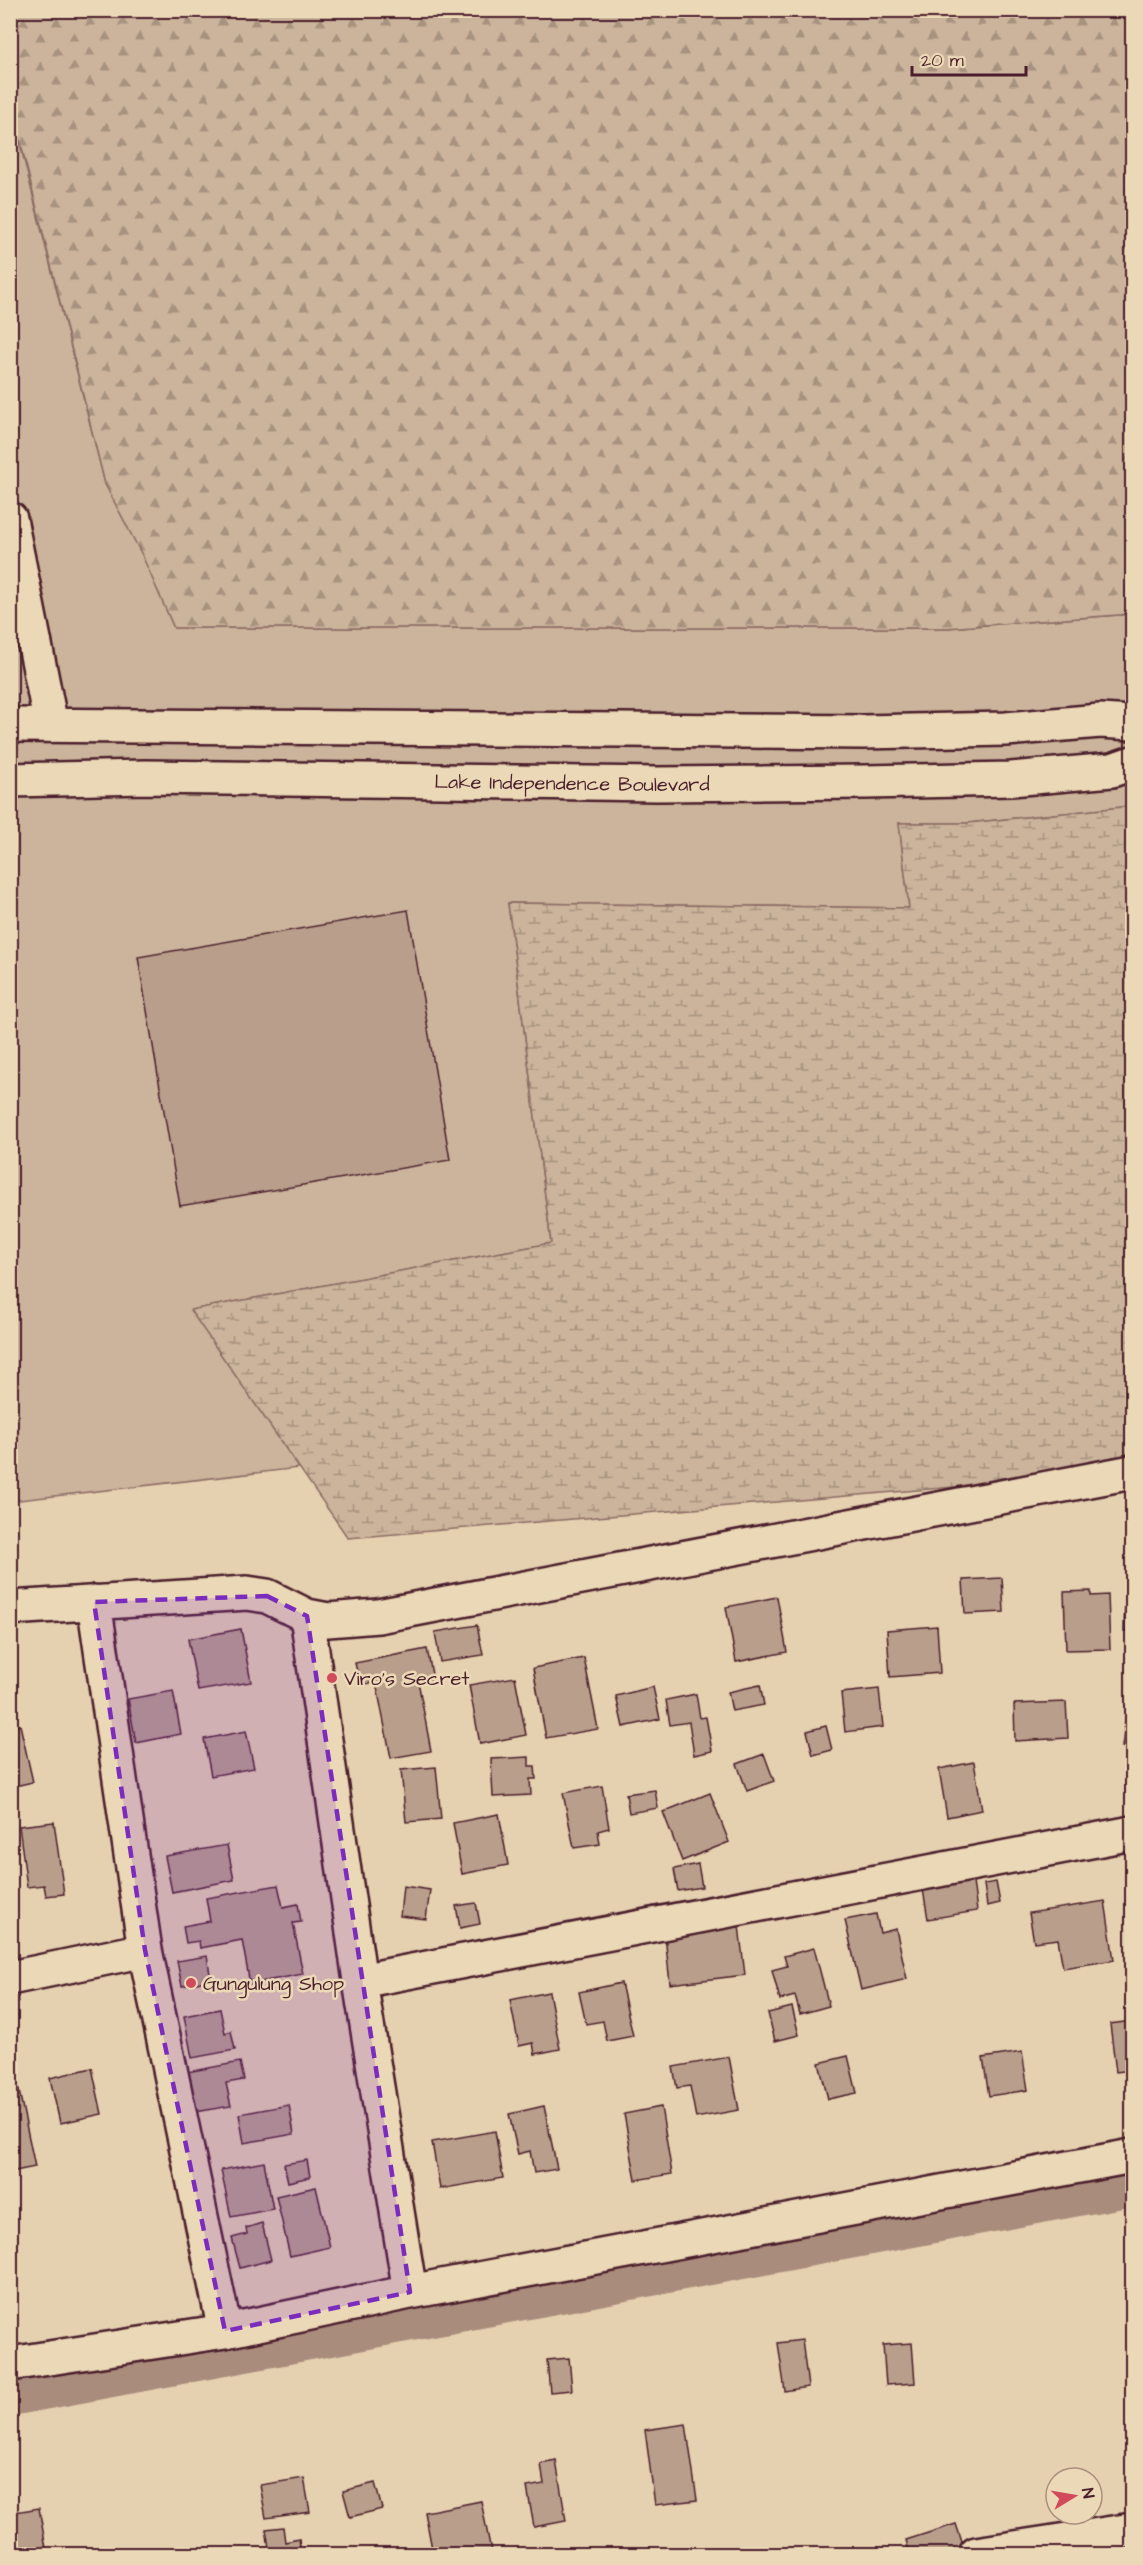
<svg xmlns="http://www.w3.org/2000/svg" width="1143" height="2565" viewBox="0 0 1143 2565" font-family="'Architects Daughter',sans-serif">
<defs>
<pattern id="forest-firs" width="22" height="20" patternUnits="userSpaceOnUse" patternTransform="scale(1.5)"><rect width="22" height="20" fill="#cbb49b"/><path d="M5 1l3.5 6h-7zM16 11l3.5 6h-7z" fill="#a7927f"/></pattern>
<pattern id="wetland-marsh" width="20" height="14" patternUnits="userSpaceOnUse" patternTransform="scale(1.5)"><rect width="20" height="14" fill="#cbb49b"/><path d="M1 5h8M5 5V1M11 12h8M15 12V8" fill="none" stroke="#a7927f"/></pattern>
</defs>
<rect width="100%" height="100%" fill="#e5d1b0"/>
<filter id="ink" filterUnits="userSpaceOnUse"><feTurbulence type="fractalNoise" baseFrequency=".0167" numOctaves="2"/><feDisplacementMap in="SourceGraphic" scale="12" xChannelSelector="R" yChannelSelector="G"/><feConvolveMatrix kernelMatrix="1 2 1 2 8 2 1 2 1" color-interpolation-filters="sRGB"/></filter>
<g filter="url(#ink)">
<!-- grass -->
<path fill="#cbb49b" stroke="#8a6a63" stroke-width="1.5" d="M10,104L105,484L142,554L174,628H947L1132,614V806L968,823H899L909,908L508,903L551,1243L191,1310L299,1468L11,1501Z"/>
<!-- forest -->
<path fill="url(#forest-firs)" stroke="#8a6a63" stroke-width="1.5" d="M10,11H1132V614L947,628H174L142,555L105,484L11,104Z"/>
<!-- wetland -->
<path fill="url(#wetland-marsh)" stroke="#8a6a63" stroke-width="1.5" d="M1132,806V1472L348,1538L190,1310L551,1243L508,903L909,908L899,823H968Z"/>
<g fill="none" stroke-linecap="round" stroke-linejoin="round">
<!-- canal -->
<path stroke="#aa8c7d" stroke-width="40" d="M10,2396L1132,2186"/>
</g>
<!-- building -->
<path fill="#b99f8b" stroke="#4a1f2b" stroke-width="1.5" d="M408,910L450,1160L180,1206L138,957Z
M1126,1575H1132V1631H1124Z
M1002,1578L1004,1612L965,1614L963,1580Z
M1091,1591V1596L1108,1595L1110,1649L1066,1650L1064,1592Z
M777,1597L787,1652L736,1662L726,1607Z
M477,1625L483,1655L440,1662L435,1632Z
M937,1626L940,1673L890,1677L887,1630Z
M241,1629L251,1682L198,1691L188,1639Z
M427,1649L433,1679L418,1681L431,1751L391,1758L376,1682L360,1685L355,1663Z
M584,1658L598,1729L546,1738L533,1668Z
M515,1677L526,1735L480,1744L469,1685Z
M760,1685L764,1705L732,1711L728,1692Z
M653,1687L660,1719L623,1727L616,1696Z
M879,1689L883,1727L845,1732L841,1693Z
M173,1691L181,1734L136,1743L128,1699Z
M696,1694L700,1718L706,1717L712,1751L694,1755L689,1722L670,1725L666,1700Z
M1066,1702L1068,1738L1015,1741L1014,1704Z
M1126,1714L1132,1715V1748L1122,1747Z
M20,1725L33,1782L10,1787V1727Z
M826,1726L832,1750L813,1755L807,1731Z
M246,1731L254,1768L211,1776L204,1739Z
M764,1754L774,1781L747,1791L737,1764Z
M529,1757V1766H535L536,1779H530L531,1795L493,1797L491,1759Z
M974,1762L982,1810L947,1817L939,1769Z
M436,1767L441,1819L406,1822L401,1770Z
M602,1786L609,1828L598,1831L600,1844L574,1848L563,1793Z
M655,1790L658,1808L629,1813L626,1794Z
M710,1793L729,1842L682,1861L663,1812Z
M499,1814L508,1865L462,1874L453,1823Z
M54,1822L64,1894L46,1896L44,1885L27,1887L19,1826Z
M227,1845L234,1880L172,1892L165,1856Z
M698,1864L702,1887L678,1891L674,1869Z
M972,1875L977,1911L928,1919L922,1883Z
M996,1882L1000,1903L987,1906L984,1884Z
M278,1885L283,1907L298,1904L301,1922L293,1923L303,1974L250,1984L242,1940L200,1948L199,1941L186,1943L183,1926L210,1921L206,1898Z
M403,1886L430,1890L426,1919L400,1916Z
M1105,1901L1114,1960L1063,1968L1058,1939L1034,1942L1029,1913Z
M476,1903L480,1924L460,1928L456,1906Z
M876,1914L880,1933L896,1929L907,1979L861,1990L845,1920Z
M739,1926L745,1975L670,1984L665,1935Z
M814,1948L829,2006L800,2014L795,1996L780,2000L772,1970L787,1966L784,1956Z
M207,1956L211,1980L182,1986L177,1961Z
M621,1983L633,2036L607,2041L603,2021L586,2024L579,1992Z
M549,1992L560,2049L535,2054L533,2043L519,2046L510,2000Z
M792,2007L799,2035L775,2041L768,2013Z
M220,2009L225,2033L231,2031L235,2050L192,2058L184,2016Z
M1132,2021V2070L1116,2072L1110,2024Z
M1022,2052L1028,2090L989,2096L983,2058Z
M848,2056L857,2093L828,2099L819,2063Z
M729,2057L739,2110L696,2118L690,2086L677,2088L673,2067Z
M240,2062L244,2080L226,2083L231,2106L195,2112L187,2072Z
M92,2068L102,2114L60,2123L50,2078Z
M18,2086L35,2167L10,2172V2088Z
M289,2105L294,2134L244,2143L239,2114Z
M544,2106L557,2169L534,2173L530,2151L518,2154L509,2114Z
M661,2107L672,2174L636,2180L624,2114Z
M495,2131L503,2178L440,2189L432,2142Z
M307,2160L310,2177L288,2182L284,2164Z
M264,2162L273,2209L231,2217L221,2170Z
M316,2187L330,2247L290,2256L276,2196Z
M262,2223L271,2260L240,2268L232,2238L247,2234L246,2228Z
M802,2340L808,2387L785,2391L778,2343Z
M912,2343L915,2383L886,2385L883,2345Z
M569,2358L572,2390L550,2392L547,2360Z
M686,2424L697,2500L655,2505L645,2430Z
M556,2461L566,2521L534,2527L527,2487L544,2484L541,2464Z
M304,2478L310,2512L266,2518L260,2485Z
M375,2483L382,2509L350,2517L343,2491Z
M481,2501L491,2551L475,2554H433L425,2512Z
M39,2508L47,2554H10V2513Z
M956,2524L966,2554H910L906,2540Z
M283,2527L285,2542L299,2539L301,2554H270L266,2529Z"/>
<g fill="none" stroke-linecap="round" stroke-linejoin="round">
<!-- minor casing -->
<g stroke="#4a1f2b" stroke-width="38">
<path id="minor" d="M10,519L51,725
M94,1602L145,1950L225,2331
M10,1608L247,1593L267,1596L307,1616L328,1620L378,1616L1132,1472
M307,1616L360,1981L410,2292
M10,1978L145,1950
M360,1981L1132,1833
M10,2364L225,2331L410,2292L1132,2156
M976,2554L1132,2530"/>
</g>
<!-- trunk casing -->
<g stroke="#4a1f2b" stroke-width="38">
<g id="trunk">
<path d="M10,725L863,732L1006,729L1100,721L1132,723"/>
<path id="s1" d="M10,780L145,777L657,784L865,782L1011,779L1112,770L1132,763"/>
</g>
</g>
<!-- minor -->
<use href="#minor" stroke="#ebd8b6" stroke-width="33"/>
<!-- trunk -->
<use href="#trunk" stroke="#ebd8b6" stroke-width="33"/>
</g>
</g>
<!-- marked area -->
<path fill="#7b2cbf" fill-opacity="0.2" stroke="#7b2cbf" stroke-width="4.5" stroke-dasharray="12 8" stroke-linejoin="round" d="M267,1596L307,1616L410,2292L225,2331L145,1950L94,1602Z"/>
<!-- markers -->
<g fill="#d1495b" stroke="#ebd8b6" stroke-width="2">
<circle cx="332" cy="1678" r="6"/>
<circle cx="191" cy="1983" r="6"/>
</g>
<g text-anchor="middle" stroke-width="5" stroke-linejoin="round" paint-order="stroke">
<!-- street labels -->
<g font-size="20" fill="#4a1f2b" stroke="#ebd8b6">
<text dy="7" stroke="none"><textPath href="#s1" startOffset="562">Lake Independence Boulevard</textPath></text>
</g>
<!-- poi labels -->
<g font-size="20" fill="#4a1f2b" stroke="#ebd8b6" text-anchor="start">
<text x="344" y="1685">Viro's Secret</text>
<text x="203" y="1990">Gungulung Shop</text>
</g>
</g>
<!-- margin -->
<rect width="1143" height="2565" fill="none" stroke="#ebd8b6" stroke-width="36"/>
<rect x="18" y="18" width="1107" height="2529" fill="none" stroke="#4a1f2b" stroke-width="2" filter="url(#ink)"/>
<!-- north arrow -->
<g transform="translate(1074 2496) rotate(79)"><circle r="28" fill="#ebd8b6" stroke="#ab8e7e" stroke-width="1.5"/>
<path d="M0-4.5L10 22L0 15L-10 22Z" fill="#d1495b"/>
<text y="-9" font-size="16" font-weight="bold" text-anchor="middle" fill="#4a1f2b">N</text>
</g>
<!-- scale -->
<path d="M912 66v9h114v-9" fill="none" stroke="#4a1f2b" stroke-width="3"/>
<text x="921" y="66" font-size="18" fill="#4a1f2b" stroke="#ebd8b6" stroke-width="4.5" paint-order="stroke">20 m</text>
</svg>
